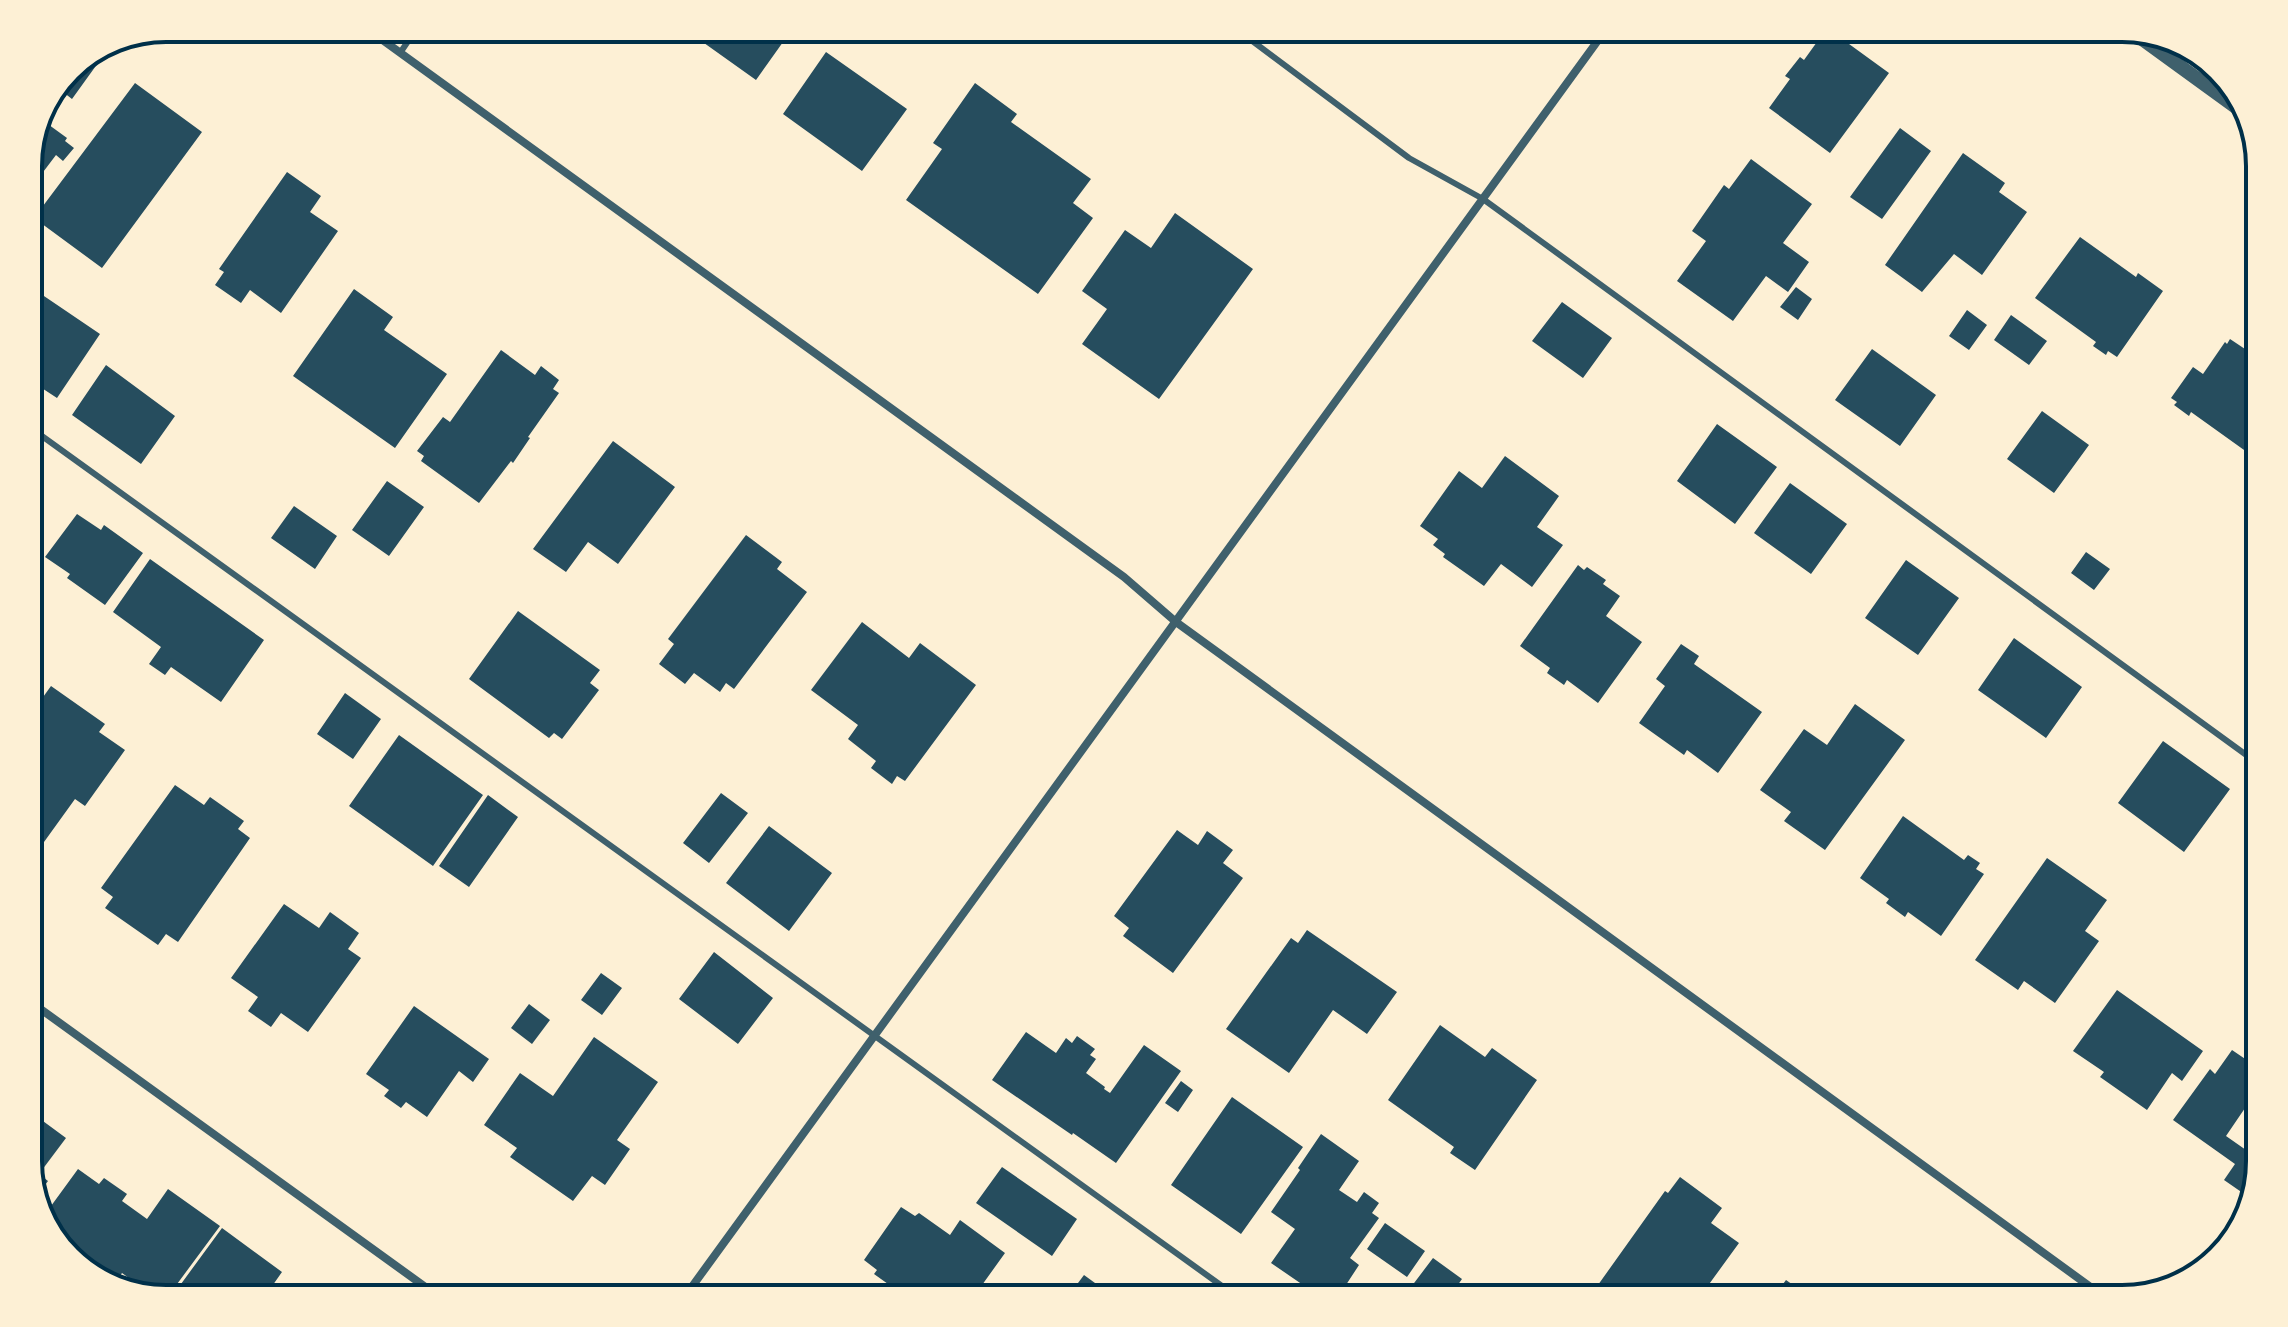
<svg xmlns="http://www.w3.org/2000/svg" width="2288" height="1327" viewBox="0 0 2288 1327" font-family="'Roboto Condensed',sans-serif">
<rect width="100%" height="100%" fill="#fdf0d5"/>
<!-- building -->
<path fill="#264d5e" d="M683,28H793L756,80Z
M1827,28L1889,73L1830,153L1769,108L1790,79L1785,76L1800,57L1804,60Z
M116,38L72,99L59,89L69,68Z
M826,52L907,109L862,171L783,114Z
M135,83L202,132L102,268L34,218Z
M975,83L1017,114L1011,122L1091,179L1073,203L1093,218L1038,294L906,200L942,149L933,143Z
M45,122L67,138L65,141L74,148L63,161L56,155L28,192V158Z
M1900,128L1931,151L1882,219L1850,197Z
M1963,153L2005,183L1999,192L2027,212L1982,275L1954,254L1922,292L1885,265Z
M1751,159L1812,204L1783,243L1809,262L1788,292L1766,276L1733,321L1677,281L1706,241L1692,231L1724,185L1729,189Z
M287,172L321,196L310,212L338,231L281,313L250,290L241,303L215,285L224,272L219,269Z
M1175,213L1253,269L1159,399L1082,344L1107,309L1082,291L1125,230L1151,248Z
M2080,237L2136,277L2138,273L2163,291L2117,357L2108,351L2106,355L2093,346L2096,342L2035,298Z
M1796,287L1812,299L1798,320L1780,307Z
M354,289L393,317L384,330L447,374L395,448L293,376Z
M41,294L100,334L57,398L28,379V313Z
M1562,302L1612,338L1583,378L1532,341Z
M1967,310L1987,325L1969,350L1949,336Z
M2011,315L2047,341L2029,365L1994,340Z
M2230,339L2260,359L2258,460L2191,412L2189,416L2174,405L2177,402L2171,398L2193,367L2203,374L2225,342L2227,344Z
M1872,349L1936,395L1900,446L1835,400Z
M501,350L535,375L541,366L559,380L553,389L559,393L528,437L530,438L513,463L511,461L479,503L421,461L424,456L417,451L443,417L450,422Z
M106,365L175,416L141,464L72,415Z
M2042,411L2089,445L2054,493L2007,459Z
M1717,424L1777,467L1735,524L1677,481Z
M613,441L675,487L618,564L588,542L566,572L533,549Z
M1505,456L1559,496L1537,527L1563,545L1532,587L1501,564L1484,586L1443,557L1445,554L1433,545L1438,539L1420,526L1459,471L1482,488Z
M387,481L424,507L389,556L352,530Z
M1790,483L1847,524L1811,574L1754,533Z
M294,506L337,536L315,569L271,538Z
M77,514L101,530L104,525L143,553L105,605L67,578L70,574L45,557Z
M746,535L782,562L777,569L807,592L734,689L726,683L720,692L694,673L685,684L659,664L674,644L668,639Z
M2086,552L2110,569L2094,590L2071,573Z
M150,559L264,640L221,702L171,667L165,675L149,664L161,647L113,612Z
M1906,560L1959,598L1918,655L1865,618Z
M1578,565L1584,570L1587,567L1606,580L1603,584L1620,596L1606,616L1642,642L1598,703L1567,680L1564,685L1547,673L1550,668L1520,646Z
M518,611L600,670L590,683L599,690L562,739L554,733L549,738L469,679Z
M862,622L909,658L920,643L976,685L905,781L897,776L892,784L871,768L876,761L848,739L858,725L811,690Z
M2014,638L2082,687L2046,738L1978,690Z
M1681,644L1699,656L1694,664L1762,712L1718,773L1687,750L1684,755L1639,723L1665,686L1656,679Z
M51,686L105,724L99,732L125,750L85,806L75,799L44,842L28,831V718Z
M345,693L381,719L353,759L317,734Z
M1855,704L1905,740L1825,850L1784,821L1791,812L1760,790L1804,729L1827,745Z
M399,735L483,795L433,866L349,806Z
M2163,741L2230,789L2184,852L2118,803Z
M175,785L204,805L210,797L244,821L238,829L250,838L178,942L166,934L158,945L105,908L113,897L101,888Z
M721,793L748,813L709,863L683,843Z
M488,795L518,817L469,887L439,866Z
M1903,816L1964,860L1968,855L1980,863L1976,869L1984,874L1941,936L1908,912L1905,917L1886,903L1889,899L1860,878Z
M769,826L832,873L789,931L726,883Z
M1177,830L1198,845L1207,831L1233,850L1223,863L1243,878L1173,973L1123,936L1129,928L1114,916Z
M2047,858L2107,900L2085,931L2099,941L2055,1003L2024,981L2018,990L1975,960Z
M284,904L319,928L330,912L359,933L348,949L361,958L308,1032L281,1013L271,1027L248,1011L258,997L231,978Z
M1307,930L1397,992L1367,1034L1333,1010L1289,1073L1226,1029L1291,938L1298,943Z
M714,952L773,998L738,1044L679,999Z
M601,973L622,988L602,1015L581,1000Z
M2117,990L2203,1051L2182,1081L2172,1073L2147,1110L2100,1077L2104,1072L2073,1051Z
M529,1004L550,1020L532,1044L511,1028Z
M414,1006L489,1059L473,1082L459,1071L427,1117L406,1102L401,1108L384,1096L389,1090L366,1074Z
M1440,1025L1485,1057L1492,1048L1537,1080L1475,1170L1450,1153L1454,1147L1388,1100Z
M1026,1032L1056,1053L1066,1038L1072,1043L1077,1036L1095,1049L1090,1055L1096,1059L1086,1073L1105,1087L1104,1089L1110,1093L1144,1045L1181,1071L1116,1163L1073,1133L1072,1135L992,1080Z
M594,1037L658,1082L617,1140L630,1149L605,1185L592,1176L573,1201L510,1157L517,1148L484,1125L520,1073L553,1096Z
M2232,1050L2260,1069V1086L2226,1136L2246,1150L2260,1130V1161L2250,1198L2224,1180L2235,1164L2173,1120L2210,1069L2215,1074Z
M1181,1081L1193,1090L1178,1112L1165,1103Z
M1232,1097L1303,1147L1241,1234L1171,1185Z
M28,1110L66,1138L39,1174L48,1181L37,1196L28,1169Z
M1321,1134L1359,1161L1339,1190L1357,1202L1364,1192L1379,1203L1372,1213L1379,1218L1350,1258L1359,1265L1342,1291L1332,1284L1322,1298L1271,1263L1295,1229L1271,1212L1300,1170L1298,1168Z
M1002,1167L1077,1219L1052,1256L976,1203Z
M78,1169L99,1184L104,1178L127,1194L122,1201L147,1219L168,1189L220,1226L166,1299L152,1295L122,1273L114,1285L97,1280L47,1230L43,1217Z
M1680,1177L1722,1208L1711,1223L1739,1243L1707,1287L1713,1291L1708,1299H1588L1665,1191L1668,1193Z
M901,1207L915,1216L919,1213L950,1235L960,1220L1005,1253L972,1299H909L874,1274L877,1270L864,1260Z
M1385,1223L1425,1251L1407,1277L1367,1249Z
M222,1228L282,1272L263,1299H170Z
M1433,1258L1462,1279L1448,1299H1402Z
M1084,1275L1117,1299H1066Z
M1786,1280L1813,1299H1772Z"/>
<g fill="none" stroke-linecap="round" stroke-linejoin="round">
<!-- service -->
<path stroke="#3f606c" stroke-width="6" d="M1235,28L1409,158L1483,199L2260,765
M400,53L417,28
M28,426L1240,1299"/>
<!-- minor -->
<path stroke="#3f606c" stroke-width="8" d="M366,28L1124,577L1176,622L2107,1299
M28,1000L442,1299
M683,1299L1607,28"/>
<!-- tertiary -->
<path stroke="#3f606c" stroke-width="14" d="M2130,30L2247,115"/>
</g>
<!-- crop -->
<path d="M0 0H2288V1327H0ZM166 42H2122A124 124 0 0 1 2246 166V1161A124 124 0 0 1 2122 1285H166A124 124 0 0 1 42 1161V166A124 124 0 0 1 166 42Z" fill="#fdf0d5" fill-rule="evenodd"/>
<path fill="none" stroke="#003049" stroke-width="4" d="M166 42H2122A124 124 0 0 1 2246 166V1161A124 124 0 0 1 2122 1285H166A124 124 0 0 1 42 1161V166A124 124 0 0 1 166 42Z"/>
</svg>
